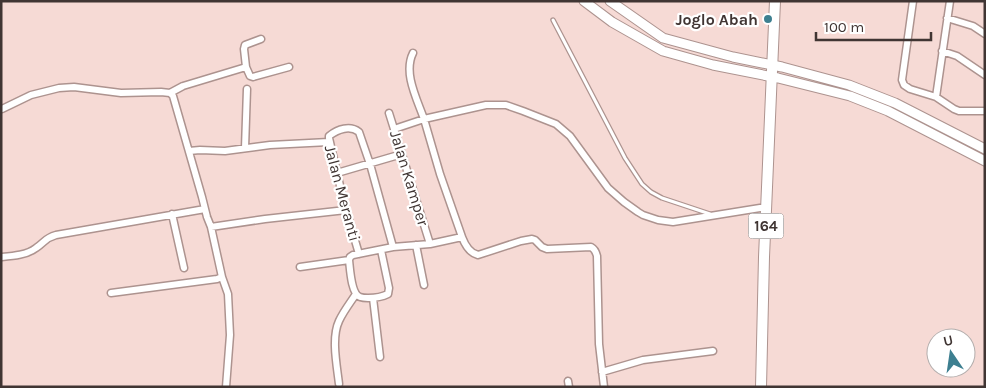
<svg xmlns="http://www.w3.org/2000/svg" width="986" height="388" viewBox="0 0 986 388" font-family="Karla,sans-serif">
<rect width="100%" height="100%" fill="#f6dad5"/>
<g fill="none" stroke-linecap="round" stroke-linejoin="round">
<!-- lane casing -->
<g stroke="#ad938f" stroke-width="5.5">
<path id="lane" d="M553,20L625,158L642,184L651,192L662,198L710,214"/>
</g>
<!-- street casing -->
<g stroke="#ad938f" stroke-width="9">
<path id="street" d="M913,1L902,80L904,85L910,89L936,97L950,1
M947,18L973,26L985,34
M942,51L957,56L985,75
M246,67L244,49L245,45L261,39
M170,93L183,86L246,67L250,76L253,77L289,67
M936,97L954,109L959,111H985
M2,109L31,95L59,88L74,87L121,93L161,92L170,93L173,96L202,197L207,217L211,227L222,277L217,279L111,293
M389,113L430,244
M394,129L424,119C417,99 403,73 413,53
M245,148L247,89
M189,151L200,150L225,151L270,145L329,142
M337,173L402,154
M172,214L184,268
M211,227L265,219L346,210
M462,237C465,245 469,253 478,255L521,241L532,239L535,240L542,247L547,249L591,247C595,249 596,252 597,256L599,344L604,387
M416,245L424,285
M359,254L344,203L329,138V136C338,129 350,125 359,132L370,164L393,247
M1,257C13,256 27,255 36,248C45,242 45,238 56,235L205,209
M349,260C350,268 351,294 360,297C363,298 366,298 368,298C375,298 382,297 388,294L389,288L381,250
M300,267L349,260L350,257L353,255L393,247L430,244L462,237L440,174L424,119L486,105H506L523,111L556,124L570,136L608,188L624,202L638,212L643,215L658,220L673,222L760,208H766
M222,277L228,294L230,335L226,387
M373,298L380,357
M602,372L643,360L713,351
M568,381L569,387
M339,384C337,366 331,338 339,321C343,312 350,303 356,294"/>
</g>
<!-- secondary casing -->
<g stroke="#ad938f" stroke-width="11">
<path id="secondary" d="M584,1L612,22L663,51L713,65L778,78L850,96L888,111L985,161
M610,1L663,38L733,57L782,67L849,85L895,103L985,149"/>
</g>
<!-- primary casing -->
<g stroke="#ad938f" stroke-width="12">
<path id="primary" d="M761,387L764,257L775,1"/>
</g>
<!-- lane -->
<use href="#lane" stroke="#fff" stroke-width="3"/>
<!-- street -->
<use href="#street" stroke="#fff" stroke-width="6"/>
<!-- secondary -->
<use href="#secondary" stroke="#fff" stroke-width="9"/>
<!-- primary -->
<use href="#primary" stroke="#fff" stroke-width="10"/>
</g>
<!-- markers -->
<circle fill="#3d7f90" stroke="#fff" stroke-width="2" cx="768" cy="19" r="5"/>
<g text-anchor="middle" stroke-width="4.5" stroke-linejoin="round" paint-order="stroke">
<!-- shield labels -->
<rect fill="#fff" stroke="#797270" stroke-width="1" x="748.5" y="213.5" width="35" height="25" rx="4"/>
<g font-size="15" font-weight="bold" fill="#403533">
<text x="766" y="231">164</text>
</g>
<!-- poi labels -->
<g font-size="16" font-weight="bold" fill="#403533" stroke="#fff" text-anchor="end">
<text x="758" y="25">Joglo Abah</text>
</g>
<!-- street labels -->
<g font-size="16" fill="#403533" stroke="#fff">
<text transform="translate(410 178) rotate(73)" y="6">Jalan Kamper</text>
<text transform="translate(343 193) rotate(75)" y="6">Jalan Meranti</text>
</g>
</g>
<!-- border -->
<rect width="986" height="388" fill="none" stroke="#403533" stroke-width="5"/>
<!-- north arrow -->
<g transform="translate(951 353) rotate(347)"><circle r="24" fill="#ffffff" stroke="#b3aead"/>
<path d="M0-4L9 19L0 12L-9 19Z" fill="#3d7f90"/>
<text y="-8" font-size="14" font-weight="bold" text-anchor="middle" fill="#403533">U</text>
</g>
<!-- scale -->
<path d="M816 32v8h115v-8" fill="none" stroke="#403533" stroke-width="2.5"/>
<text x="824" y="32" font-size="15" fill="#403533" stroke="#ffffff" stroke-width="4" paint-order="stroke">100 m</text>
</svg>
